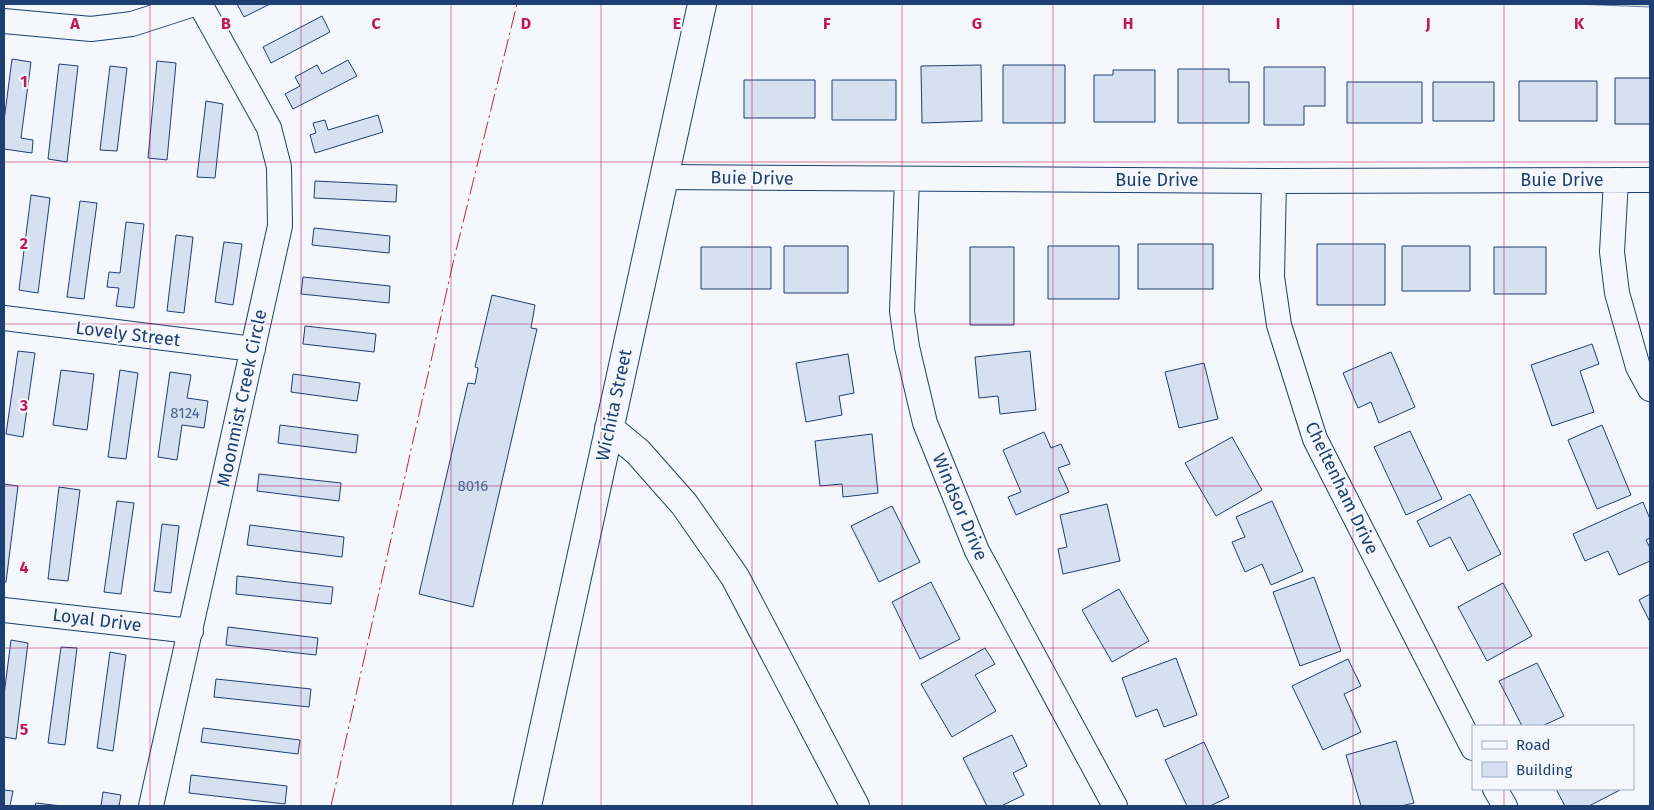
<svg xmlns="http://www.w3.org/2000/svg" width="1654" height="810" viewBox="0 0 1654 810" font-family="'Fira Sans',sans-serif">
<rect width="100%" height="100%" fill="#f4f7fb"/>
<!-- green -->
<path fill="#d7e8df" stroke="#687fa3" d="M1575,4H1650V7Z"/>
<!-- building -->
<path fill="#d5e0f0" stroke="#1d3f73" d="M237,4H270L244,17Z
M322,16L330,32L271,63L263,47Z
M12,59L31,62L21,138L33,140L32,153L4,149V121Z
M348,60L357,76L293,109L285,94L300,86L295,77L317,65L322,74Z
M157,61L176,63L167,160L148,158Z
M59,64L78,66L67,162L48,159Z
M981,65L982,121L922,123L921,66Z
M1003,65H1065V123H1003Z
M110,66L127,68L117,151L100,150Z
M1264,67H1325V106H1304V125H1264Z
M1178,69H1229V82H1249V123H1178Z
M1113,70H1155V122H1094V75H1113Z
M1615,78H1650V124H1615Z
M744,80H815V118H744Z
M832,80H896V120H832Z
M1519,81H1597V121H1519Z
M1347,82H1422V123H1347Z
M1433,82H1494V121H1433Z
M206,101L223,104L215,178L197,177Z
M378,115L383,132L315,153L310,135L316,133L313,123L325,120L328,130Z
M315,181L397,185L396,202L314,198Z
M31,195L50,198L38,293L19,290Z
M80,201L97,203L84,299L67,297Z
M126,222L144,224L134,308L116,306L119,288L107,287L109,272L120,273Z
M314,228L390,236L389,253L312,245Z
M176,235L193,237L184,313L167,311Z
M224,242L242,244L233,305L215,302Z
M1138,244H1213V289H1138Z
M1317,244H1385V305H1317Z
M784,246H848V293H784Z
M1048,246H1119V299H1048Z
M1402,246H1470V291H1402Z
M701,247H771V289H701Z
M970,247H1014V325H970Z
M1494,247H1546V294H1494Z
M303,277L390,286L389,303L301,294Z
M492,295L535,305L531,328L537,329L473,607L419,594L468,383L475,384L478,368L475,367Z
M305,326L376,334L374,352L303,344Z
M1592,344L1599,364L1580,371L1594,412L1552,426L1531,365Z
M18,351L35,353L23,437L6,434Z
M1030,351L1036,410L1000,414L998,396L979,398L975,357Z
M1391,352L1415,407L1379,423L1371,402L1358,408L1343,373Z
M848,354L854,393L839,396L842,415L806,422L796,363Z
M1204,363L1218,419L1179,428L1165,372Z
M61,370L94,374L87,430L53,425Z
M120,370L138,373L126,459L108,457Z
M170,372L191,375L187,398L208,401L204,428L182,425L177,460L158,457Z
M293,374L360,383L357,401L291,392Z
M280,425L358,435L356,453L278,443Z
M1602,425L1631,495L1597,509L1568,440Z
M1410,431L1442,499L1406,515L1374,447Z
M1044,432L1051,448L1061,444L1070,464L1058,468L1069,492L1016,515L1008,497L1021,492L1003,450Z
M872,434L878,493L843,497L842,484L820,486L815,441Z
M1232,437L1262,490L1216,516L1185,463Z
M259,474L341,483L339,501L257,491Z
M4,484L18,486L6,582H4Z
M59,487L80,490L68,581L48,579Z
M1470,494L1501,554L1468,571L1450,537L1430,547L1417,521Z
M117,501L134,503L121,594L104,592Z
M1272,501L1303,571L1271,585L1262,564L1245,572L1232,542L1245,537L1236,517Z
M1643,502L1650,519V538L1646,540L1650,548V561L1619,575L1608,551L1585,561L1573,534Z
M1107,504L1120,561L1063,574L1058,549L1067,547L1060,515Z
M892,506L920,562L879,582L851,526Z
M162,524L179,526L171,593L154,591Z
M250,525L344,537L342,557L247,545Z
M237,576L333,587L331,604L236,594Z
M1314,577L1341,651L1300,666L1273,592Z
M931,582L960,639L920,659L892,602Z
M1503,583L1532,636L1487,661L1458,607Z
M1119,589L1149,641L1112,662L1082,610Z
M1650,594V622L1639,600Z
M228,627L318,638L316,655L226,645Z
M11,640L28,643L16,739L4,737V695Z
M61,647L77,648L65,745L48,743Z
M985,648L995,664L975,675L996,711L952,737L921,684Z
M110,652L126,655L113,751L97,748Z
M1176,658L1197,715L1164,727L1157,709L1136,717L1122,678Z
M1348,659L1361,686L1344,694L1361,732L1323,750L1292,686Z
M1537,663L1564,716L1542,726H1522L1499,681Z
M216,679L311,689L309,707L214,697Z
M203,728L300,740L298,754L201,742Z
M1012,735L1027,766L1013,773L1024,795L1001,806H987L963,758Z
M1396,741L1414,803L1401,806H1361L1346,755Z
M1204,742L1229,797L1210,806H1187L1165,760Z
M191,775L287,786L285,804L189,793Z
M1556,789H1619L1620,790L1589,806H1565Z
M4,790L13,791L10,806H4Z
M103,792L121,795L119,806H101Z
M36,803L62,806H35Z"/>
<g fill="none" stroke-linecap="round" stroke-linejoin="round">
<!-- street casing -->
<g stroke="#1d3f73" stroke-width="26">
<path id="street" d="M4,21L91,29L132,24L194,4
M664,177L1274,181L1650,180
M907,179L902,311L907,347L925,423L977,551L1115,806
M1616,180L1612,252L1617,293L1638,367L1650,389
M1274,181L1272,277L1279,325L1315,439L1473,748
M4,318L253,349
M4,610L191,631
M1495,789L1505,806
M151,806L280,226L279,167L269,128L200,4"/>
</g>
<!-- secondary casing -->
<g stroke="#1d3f73" stroke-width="30">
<path id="secondary" d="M609,428L638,452L684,504L735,577L855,806
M527,806L702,4"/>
</g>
<!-- street -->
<use href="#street" stroke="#f4f7fb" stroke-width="24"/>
<!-- secondary -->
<use href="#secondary" stroke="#f4f7fb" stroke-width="28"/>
<!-- power -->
<path stroke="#c62828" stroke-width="1" stroke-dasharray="18 4 2.5 4" stroke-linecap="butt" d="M331,806L453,263L517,4"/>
</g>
<!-- grid -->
<path fill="none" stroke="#c2185b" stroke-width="1" stroke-opacity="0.55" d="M150,4V806M301,4V806M451,4V806M601,4V806M752,4V806M902,4V806M1053,4V806M1203,4V806M1353,4V806M1504,4V726M4,162H1650M4,324H1650M4,486H1650M4,648H1650M1504,789V806"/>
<g text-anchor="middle" stroke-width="4" stroke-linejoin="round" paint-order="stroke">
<!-- number labels -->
<g font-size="15" fill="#4b6792">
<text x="185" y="418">8124</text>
<text x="473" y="491">8016</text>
</g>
<!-- street labels -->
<g font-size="18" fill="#1d3f73" stroke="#f4f7fb">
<text transform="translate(752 178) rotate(1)" y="6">Buie Drive</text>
<text x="1157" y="186">Buie Drive</text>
<text x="1562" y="186">Buie Drive</text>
<text transform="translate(128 334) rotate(7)" y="6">Lovely Street</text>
<text transform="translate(242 398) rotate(-78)" y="6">Moonmist Creek Circle</text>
<text transform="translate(614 405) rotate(-78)" y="6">Wichita Street</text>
<text transform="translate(1342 488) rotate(64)" y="6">Cheltenham Drive</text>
<text transform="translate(960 507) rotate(67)" y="6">Windsor Drive</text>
<text transform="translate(97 620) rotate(7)" y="6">Loyal Drive</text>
</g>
</g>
<g font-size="16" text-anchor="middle" font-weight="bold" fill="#c2185b" stroke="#f4f7fb" stroke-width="4" stroke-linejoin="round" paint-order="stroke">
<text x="75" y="29">A</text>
<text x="226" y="29">B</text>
<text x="376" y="29">C</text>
<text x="526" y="29">D</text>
<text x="677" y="29">E</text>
<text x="827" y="29">F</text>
<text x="977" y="29">G</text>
<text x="1128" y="29">H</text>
<text x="1278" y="29">I</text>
<text x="1428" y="29">J</text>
<text x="1579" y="29">K</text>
<text x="24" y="87">1</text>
<text x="24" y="249">2</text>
<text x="24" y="411">3</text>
<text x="24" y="573">4</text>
<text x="24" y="735">5</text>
</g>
<!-- border -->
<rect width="1654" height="810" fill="none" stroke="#1d3f73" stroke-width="10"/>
<!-- legend -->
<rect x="1472" y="725" width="162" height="65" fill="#f4f7fb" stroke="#9eadc5"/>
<rect x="1482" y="741" width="25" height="8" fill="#f4f7fb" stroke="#9eadc5"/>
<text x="1516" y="750" font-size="15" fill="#1d3f73">Road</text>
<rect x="1482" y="762" width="25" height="15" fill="#d5e0f0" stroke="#9eadc5"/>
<text x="1516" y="775" font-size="15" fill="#1d3f73">Building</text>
</svg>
